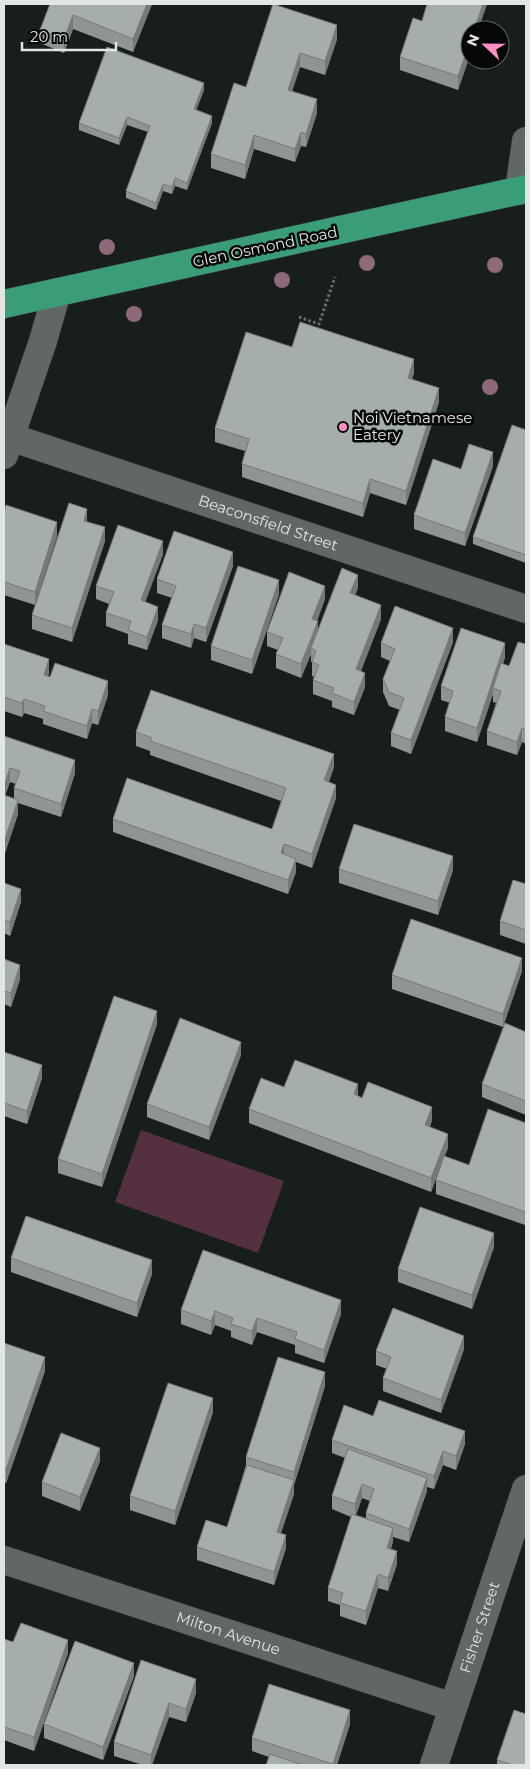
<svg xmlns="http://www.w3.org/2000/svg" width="530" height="1769" viewBox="0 0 530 1769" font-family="Montserrat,sans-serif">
<rect width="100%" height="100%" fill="#181e1c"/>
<!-- green -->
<path fill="#543041" d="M141,1130L284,1181L258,1253L115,1202Z"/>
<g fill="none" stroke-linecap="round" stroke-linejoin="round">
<!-- minor casing -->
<g stroke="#353937" stroke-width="29">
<g id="minor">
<path d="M519,191L526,141"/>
<path id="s1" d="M10,437L526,609"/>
<path d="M4,455L43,341L57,292"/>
<path id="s2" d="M4,1560L453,1707"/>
<path id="s3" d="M434,1765L526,1489"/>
</g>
</g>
<!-- highway casing -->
<g stroke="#353937" stroke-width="29">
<path id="highway" d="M4,304L526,189"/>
</g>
<!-- path -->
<path stroke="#696e6c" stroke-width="3" stroke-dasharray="2.5 2.5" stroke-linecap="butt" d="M299,317L319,324L335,277"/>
<!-- minor -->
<use href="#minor" stroke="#606764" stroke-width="28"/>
<!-- highway -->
<use href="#highway" stroke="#3b9c78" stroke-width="28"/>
</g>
<!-- trees -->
<g fill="#8d697a">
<circle cx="107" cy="247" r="8"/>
<circle cx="367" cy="263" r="8"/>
<circle cx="495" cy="265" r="8"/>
<circle cx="282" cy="280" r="8"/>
<circle cx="134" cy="314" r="8"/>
<circle cx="490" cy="387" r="8"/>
</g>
<!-- wall -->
<path fill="#8f9692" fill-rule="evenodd" d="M50,4H152L133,52L73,29L64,53L40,43V30Z
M273,4L337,39L325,75L300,67L292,91L317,113L306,147L301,146L295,162L254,149L245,179L211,168V154L246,87Z
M487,4L478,30H470V55L458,90L400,70V57L422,21Z
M204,90L196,110L212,123L187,190L175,186L172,194L163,191L156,210L126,198V191L148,132L127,125L119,145L79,130V123Z
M292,347L414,373L412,379L439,402L406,505L370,493L363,517L242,477V464L245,451L215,442V428Z
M526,430V563L473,544V537Z
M493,466L465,546L414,529V515L461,469Z
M4,513L57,536L35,605L4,595Z
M87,522L105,541L72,642L32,629V615Z
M163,554L145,602L158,620L147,650L128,644V634L106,626V613L109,604L96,599V586Z
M233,566L206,642L194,638L191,648L162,638V625L172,598L157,593V579Z
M358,588L355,595L381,619L361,671L365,687L354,715L332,707V701L313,694V680L315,677L312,676V662H311V654L301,678L276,668V654L278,650L267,646V632L325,599L317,621L318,629Z
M279,594L252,674L211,660V646Z
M453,642L411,754L391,746V733L400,710L389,706L383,692V679L390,661L381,657V643Z
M4,644L49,673L48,676L108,695L98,725L92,723L87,739L43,724V719L24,713L22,717L4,711Z
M526,644V744L522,742L517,755L487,745V731L496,703L493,702V694L477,742L445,731V717L450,703L441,700V686L505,657L503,664L509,666Z
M136,732L334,767L329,782L336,798L312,868L296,862V872L288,894L113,832V819L272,829L281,801L150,755V751L136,746Z
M4,736L75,773L61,817L18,803V814L4,856ZM10,782L16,784L14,788V799L5,796Z
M339,869L453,870L438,915L339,883Z
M4,883L21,902L10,936L4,933Z
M526,884V944L500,935V921Z
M4,959L20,979L11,1007L4,1004Z
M522,971L503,1027L392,989V975Z
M157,1024L102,1187L58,1173V1159Z
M526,1032V1115L482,1097V1084Z
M4,1052L42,1078L27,1124L4,1116Z
M241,1055L209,1140L147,1117V1104Z
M284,1087L358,1096L432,1120L430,1127L448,1148L444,1156L469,1165L526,1123V1221L525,1225L436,1194V1180L443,1161L431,1192L249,1123V1109Z
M494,1247L472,1309L398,1282V1269Z
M11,1258L152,1274L137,1317L11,1272Z
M181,1310L341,1314L324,1363L295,1353V1345L257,1332L252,1345L231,1337V1331L215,1325L211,1335L181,1324Z
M4,1343L45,1371L6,1483L4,1482Z
M464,1349L441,1413L383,1391V1378L387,1369L376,1365V1351Z
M325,1386L294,1485V1494L281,1533L286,1548L274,1585L197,1560V1547L227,1527L246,1465V1457Z
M213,1412L175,1525L130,1510V1496Z
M373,1416L465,1444L456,1470L443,1465L434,1489L427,1487V1491L409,1542L393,1537V1541L391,1549L397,1564L388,1591L378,1588L366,1625L340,1616V1605L328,1601V1588L351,1517L332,1509V1496L345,1458L332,1453V1440ZM362,1498L370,1501L366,1513V1518L356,1515Z
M100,1461L80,1511L42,1496V1482Z
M4,1639L13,1642L68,1653L34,1751L4,1740Z
M141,1660L196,1693L186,1722L169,1717L152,1765H143L114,1756V1742Z
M134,1676L103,1760L44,1738V1724Z
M350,1724L337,1765H266L269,1757L252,1751V1738Z
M497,1760L526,1765H497Z"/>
<!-- shaded-wall -->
<path fill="#747a77" d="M147,4H152L133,52V39Z
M483,4H487L478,30H474Z
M73,15V29L64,53V39Z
M337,25V39L325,75V61Z
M470,42V55L458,90V76Z
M300,53V67L288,104V90Z
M204,83V90L194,116V109Z
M317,99V113L306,147V134Z
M212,116V123L187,190V183Z
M127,117V125L119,145V138Z
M301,132V146L295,162V149Z
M254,135V149L245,179V165Z
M175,178V186L172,194V187Z
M163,184V191L156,210V203Z
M414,359V373L408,391V378Z
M439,388V402L406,505V491Z
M493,452V466L465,546V533Z
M370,479V493L363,517V503Z
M87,509V523L84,521Z
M57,522V536L35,605V592Z
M105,527V541L72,642V628Z
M163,541V554L141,614V600Z
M233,552V566L206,642V628Z
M358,575V588L350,607V593Z
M279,580V594L252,674V660Z
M325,586V599L312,632V619Z
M381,605V619L356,683V669Z
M158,607V620L147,650V637Z
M318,621V635L311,648V654L301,678V664Z
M194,624V638L191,648V634Z
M453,628V642L411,754V740Z
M505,643V657L494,689L493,688V694L477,742V728Z
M49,659V673L44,688V675Z
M365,673V687L354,715V702Z
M108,681V695L98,725V711Z
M24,699V713L22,717V703Z
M92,709V723L87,739V726Z
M522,728V742L517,755V742Z
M334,754V767L324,794V780Z
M75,760V773L61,817V804Z
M10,768V782L4,799V786Z
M336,785V798L312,868V854Z
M18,800V814L4,856V842Z
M284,844V858L281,853Z
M453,856V870L438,915V901Z
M296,859V872L288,894V880Z
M21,889V902L10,936V922Z
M522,958V971L503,1027V1014Z
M20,965V979L11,1007V993Z
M157,1011V1024L102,1187V1174Z
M241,1042V1055L209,1140V1127Z
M42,1065V1078L27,1124V1111Z
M358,1084V1097L354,1094Z
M432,1107V1120L425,1139V1125Z
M448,1134V1148L431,1192V1178Z
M526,1207V1221L525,1225V1212Z
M494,1233V1247L472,1309V1295Z
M152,1260V1274L137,1317V1303Z
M341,1300V1314L324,1363V1350Z
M215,1311V1325L211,1335V1321Z
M257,1318V1332L252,1345V1331Z
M464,1336V1349L441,1413V1400Z
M45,1357V1371L6,1483V1469Z
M325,1372V1386L294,1485V1494L277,1545V1532L294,1480V1472Z
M213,1398V1412L175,1525V1511Z
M465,1431V1444L456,1470V1456Z
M100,1448V1461L80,1511V1497Z
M443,1451V1465L434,1489V1476Z
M427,1478V1491L409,1542V1529Z
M362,1484V1498L355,1518V1504Z
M393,1528V1541L387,1561V1548Z
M286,1535V1548L274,1585V1572Z
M397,1551V1564L388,1591V1578Z
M378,1574V1588L366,1625V1611Z
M5,1619V1632L4,1637V1623Z
M68,1640V1653L34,1751V1737Z
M134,1663V1676L103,1760V1747Z
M196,1679V1693L186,1722V1709Z
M169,1703V1717L152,1765H151V1755Z
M350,1710V1724L337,1765H333Z"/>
<!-- building -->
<path fill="#a6aeaa" stroke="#747a77" d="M50,4H147L133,39L73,15L64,39L40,30Z
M273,4L337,25L325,61L300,53L288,90L317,99L306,134L301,132L295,149L254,135L245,165L211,154L234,83L246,87Z
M427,4H483L474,30H470V42L458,76L400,57L413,18L422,21Z
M107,47L204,83L194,109L212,116L187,183L175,178L172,187L163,184L156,203L126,191L150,126L127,117L119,138L79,123Z
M300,322L414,359L408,378L439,388L406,491L370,479L363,503L242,464L249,439L215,428L246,332L292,347Z
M512,425L526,430V555L473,537Z
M469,444L493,452L465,533L414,515L433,459L461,469Z
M69,503L87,509L84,521L105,527L72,628L32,615Z
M6,505L57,522L35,592L4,582V513Z
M118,525L163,541L141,600L158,607L147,637L128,630L131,621L106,613L114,592L96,586Z
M174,531L233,552L206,628L194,624L191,634L162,625L176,586L157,579Z
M238,566L279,580L252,660L211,646Z
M342,568L358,575L350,593L381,605L356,669L365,673L354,702L332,693L334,688L313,680L319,665L312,662L316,651L311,648Z
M289,572L325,586L312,619L318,621L301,664L276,654L283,638L267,632Z
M395,606L453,628L411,740L391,733L404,698L389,692L383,679L395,649L381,643Z
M461,628L505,643L477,728L445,717L453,691L441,686Z
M518,642L526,644V730L522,728L517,742L487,731L501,691L493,688L501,663L509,666Z
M4,644L49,659L44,675L50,677L55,663L108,681L98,711L92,709L87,726L43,711L45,706L24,699L22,703L4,697Z
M151,690L334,754L324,780L336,785L312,854L284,844L281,853L296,859L288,880L113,819L127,778L272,829L286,788L150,741L152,738L136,732Z
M4,736L75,760L61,804L14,788L20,771L10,768L4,786Z
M4,795L18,800L4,842Z
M354,824L453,856L438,901L339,869Z
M513,880L526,884V930L500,921Z
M4,883L21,889L10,922L4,920Z
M411,919L522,958L503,1014L392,975Z
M4,959L20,965L11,993L4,991Z
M114,996L157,1011L102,1174L58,1159Z
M180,1018L241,1042L209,1127L147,1104Z
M505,1023L526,1032V1101L482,1084Z
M4,1052L42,1065L27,1111L4,1103Z
M295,1060L358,1084L354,1094L362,1098L368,1082L432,1107L425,1125L448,1134L431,1178L249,1109L261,1078L284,1087Z
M488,1109L526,1123V1207L525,1212L436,1180L444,1156L469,1165Z
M420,1207L494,1233L472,1295L398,1269Z
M26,1216L152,1260L137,1303L11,1258Z
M203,1250L341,1300L324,1350L295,1339L297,1332L257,1318L252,1331L231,1324L233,1318L215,1311L211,1321L181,1310Z
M393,1308L464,1336L441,1400L383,1378L391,1357L376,1351Z
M4,1343L45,1357L6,1469L4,1468Z
M278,1357L325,1372L294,1472L246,1457Z
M168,1383L213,1398L175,1511L130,1496Z
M379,1400L465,1431L456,1456L443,1451L434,1476L332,1440L344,1405L373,1416Z
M61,1433L100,1448L80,1497L42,1482Z
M348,1449L427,1478L409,1529L366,1513L374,1489L362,1484L355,1504L332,1496Z
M247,1465L294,1480L277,1532L286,1535L274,1572L197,1547L206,1520L227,1527Z
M352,1514L393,1528L387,1548L397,1551L388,1578L378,1574L366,1611L340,1603L343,1593L328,1588Z
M21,1623L68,1640L34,1737L4,1727V1639L13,1642Z
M75,1641L134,1663L103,1747L44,1724Z
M141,1660L196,1679L186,1709L169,1703L151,1755L114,1742Z
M269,1684L350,1710L333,1764L252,1738Z
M514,1710L526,1714V1765H513L497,1760Z
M270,1754L302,1765H266Z"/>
<!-- markers -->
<circle fill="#fc8fc3" stroke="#060807" stroke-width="2" cx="343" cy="427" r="5"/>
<g text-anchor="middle" stroke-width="5" stroke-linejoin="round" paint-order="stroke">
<!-- street labels -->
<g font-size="15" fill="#e1e5e3" stroke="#060807">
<text transform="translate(265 247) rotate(-12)" y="5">Glen Osmond Road</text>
<text dy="5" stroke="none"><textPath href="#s1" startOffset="272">Beaconsfield Street</textPath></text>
<text dy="5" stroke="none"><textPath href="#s3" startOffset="145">Fisher Street</textPath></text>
<text dy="5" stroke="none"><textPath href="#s2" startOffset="236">Milton Avenue</textPath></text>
</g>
<!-- poi labels -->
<g font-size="15" fill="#e1e5e3" stroke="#060807" text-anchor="start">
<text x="353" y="423">Noi Vietnamese<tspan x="353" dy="17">Eatery</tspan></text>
</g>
</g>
<!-- border -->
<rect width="530" height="1769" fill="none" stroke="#e1e5e3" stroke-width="10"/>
<!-- north arrow -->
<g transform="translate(485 45) rotate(292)"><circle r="24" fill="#060807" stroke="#5e605f"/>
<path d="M0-4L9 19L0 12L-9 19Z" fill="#fc8fc3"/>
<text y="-8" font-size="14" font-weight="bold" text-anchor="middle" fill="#e1e5e3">N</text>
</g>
<!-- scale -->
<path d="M22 42v8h94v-8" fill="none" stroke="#e1e5e3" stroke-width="2.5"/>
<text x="30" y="42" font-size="15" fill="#e1e5e3" stroke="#060807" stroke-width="4" paint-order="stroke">20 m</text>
</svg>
